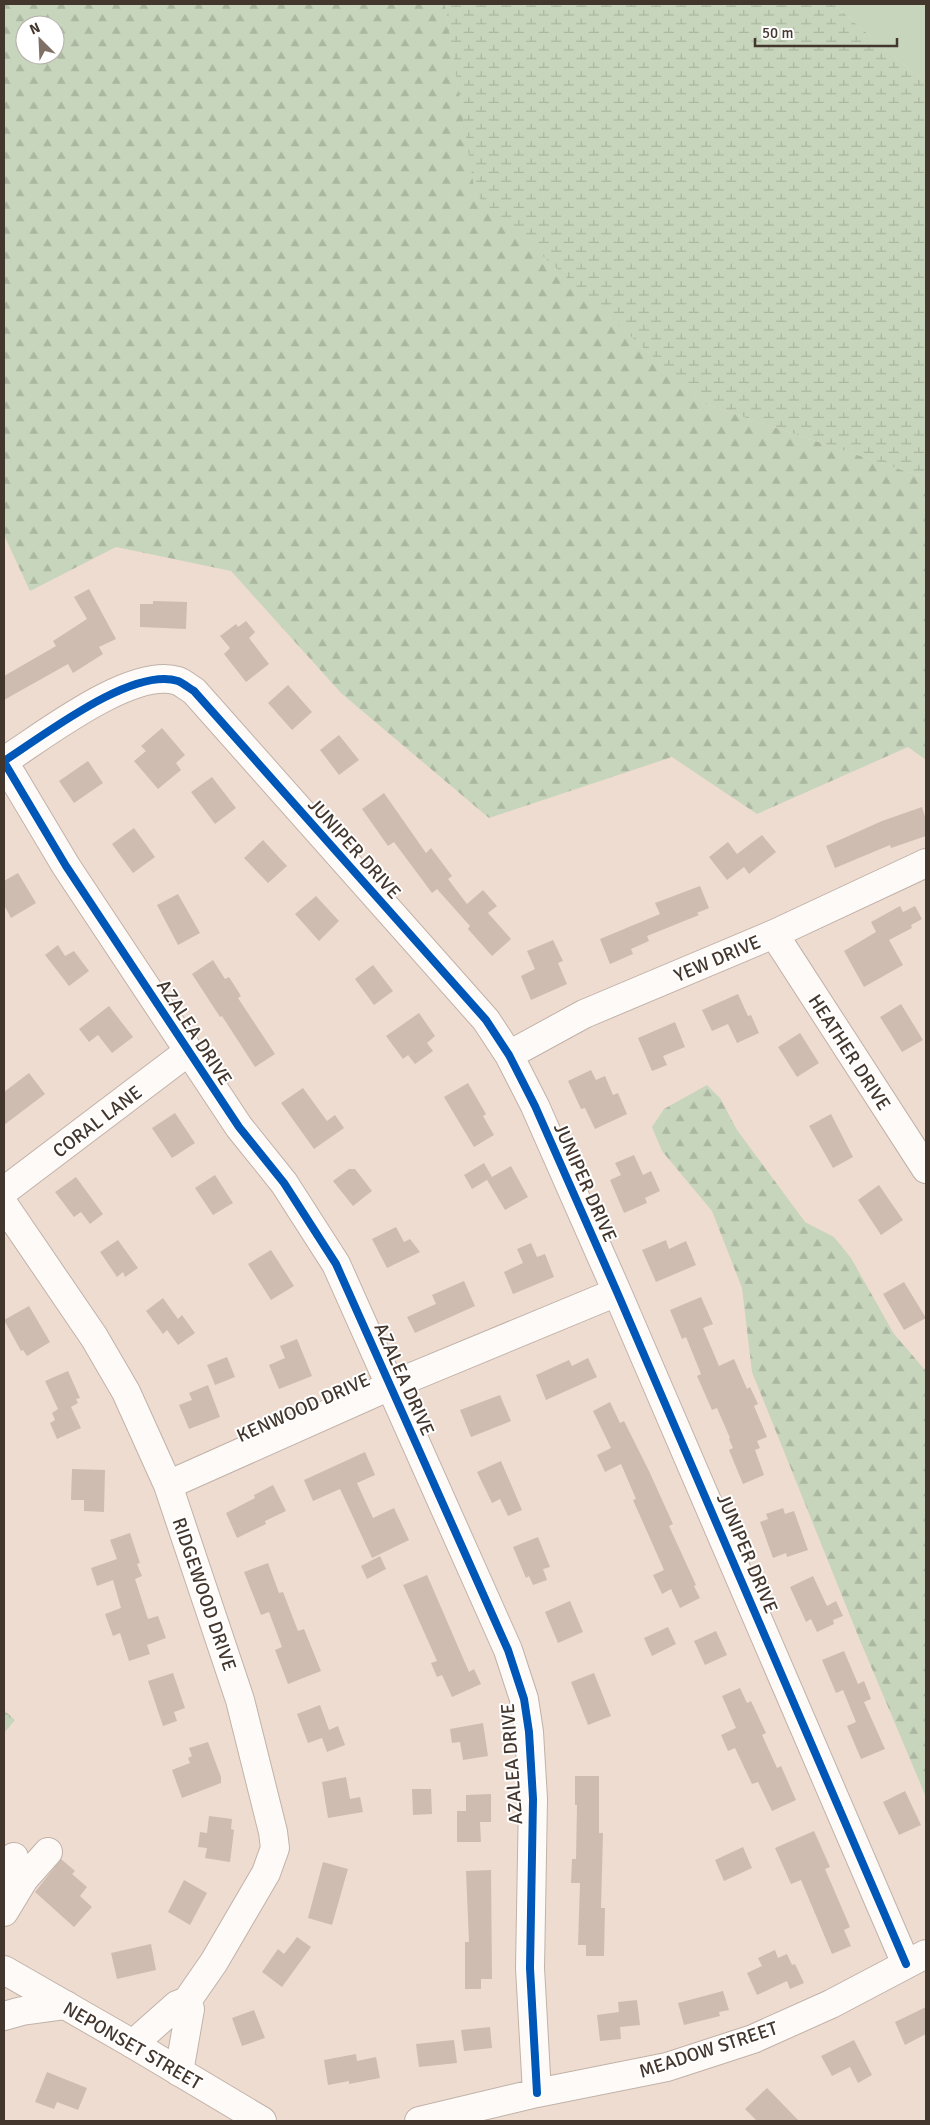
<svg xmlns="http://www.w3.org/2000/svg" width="930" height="2125" viewBox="0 0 930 2125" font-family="Signika,sans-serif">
<defs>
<pattern id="forest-firs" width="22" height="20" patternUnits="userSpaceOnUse" patternTransform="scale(1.25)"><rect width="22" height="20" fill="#c6d5bb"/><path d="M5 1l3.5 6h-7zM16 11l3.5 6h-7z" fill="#abb7a1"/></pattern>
<pattern id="wetland-marsh" width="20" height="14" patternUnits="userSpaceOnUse" patternTransform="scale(1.25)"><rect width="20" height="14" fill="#c6d5bb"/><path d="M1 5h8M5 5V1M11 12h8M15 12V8" fill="none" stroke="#abb7a1"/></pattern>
<pattern id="park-crowns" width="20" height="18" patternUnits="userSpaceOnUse" patternTransform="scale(1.25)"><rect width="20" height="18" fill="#c6d5bb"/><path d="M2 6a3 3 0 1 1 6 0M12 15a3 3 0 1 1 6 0" fill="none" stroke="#abb7a1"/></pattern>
</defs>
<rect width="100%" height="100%" fill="#efdcd0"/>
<!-- grass -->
<path fill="#c6d5bb" d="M833,4H926V84Z"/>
<!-- forest -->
<path fill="url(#forest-firs)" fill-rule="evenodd" d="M4,4H445L476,194L705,404L926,478V760L908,747L757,814L672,757L489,818L341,693L231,571L116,547L30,591L4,535ZM25,25H55V55H25Z
M707,1085L720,1098L737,1130L805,1222L834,1237L851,1258L894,1334L926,1371V1797L859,1638L752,1372L742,1288L712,1211L662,1151L652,1127L664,1109Z"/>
<!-- wetland -->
<path fill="url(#wetland-marsh)" d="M445,4H833L926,84V478L705,404L475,194Z"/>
<!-- park -->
<path fill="url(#park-crowns)" d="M4,1710L15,1720L4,1733Z"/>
<!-- building -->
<path fill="#cebcb0" d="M89,589L116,639L99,647L103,654L73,673L68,664L4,700V676L56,646L53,641L87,619L74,597Z
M153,601L187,602L186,629L140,627V604H153Z
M246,621L255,632L249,638L269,664L246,682L224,654L230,648L220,636L236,624L238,627Z
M288,685L312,712L292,730L268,703Z
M162,728L185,755L176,763L181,770L158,789L134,761L146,751L141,746Z
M339,735L359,760L339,775L320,750Z
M88,761L103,783L74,803L59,781Z
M212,777L236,808L215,824L191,792Z
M384,793L426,853L431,848L452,876L448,879L467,904L483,890L497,906L488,913L511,939L492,956L468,929L470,926L437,889L432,893L394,842L388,846L362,809Z
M922,807L926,820V836L891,848L890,845L835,868L826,846L882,821Z
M134,828L155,857L133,873L112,844Z
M762,835L776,852L749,874L744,867L727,880L709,857L728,842L737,854Z
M263,840L287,866L268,883L244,858Z
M18,873L36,903L11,918L4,905V881Z
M700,886L709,908L697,913L699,915L647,936L649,941L631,949L633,954L610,964L600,939L660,914L655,903Z
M178,894L200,933L178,945L157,905Z
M316,896L339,921L319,941L295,914Z
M900,906L903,912L915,906L922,919L911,925L912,928L889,940L903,965L864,987L844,951L876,932L871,922Z
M553,940L563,961L558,963L567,984L531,1000L521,976L535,969L527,951Z
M58,945L65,956L74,951L89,971L69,986L45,955Z
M213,960L225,979L229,977L241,996L238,998L275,1054L255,1067L222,1016L220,1017L192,974Z
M373,965L393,991L374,1005L355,979Z
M738,994L748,1016L751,1015L759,1033L737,1043L728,1024L712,1031L702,1010Z
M901,1004L923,1040L902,1052L880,1017Z
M109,1006L133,1037L112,1053L98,1035L89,1042L79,1029Z
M419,1013L435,1036L427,1043L433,1051L415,1064L408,1055L403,1059L386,1036Z
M675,1022L685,1047L663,1056L667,1065L652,1071L638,1038Z
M800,1033L819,1063L797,1077L778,1047Z
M591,1070L596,1080L605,1076L613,1095L618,1093L627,1114L595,1129L585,1108L581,1109L568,1081Z
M29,1073L45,1094L4,1125V1092Z
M468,1083L486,1114L483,1116L494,1135L474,1147L444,1097Z
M303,1088L327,1121L335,1115L344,1128L314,1149L281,1103Z
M175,1113L195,1143L172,1158L152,1128Z
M831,1114L853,1157L833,1168L809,1126Z
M634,1155L643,1175L651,1171L660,1191L645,1198L647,1203L624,1213L610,1180L621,1175L615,1163Z
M484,1163L492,1177L511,1166L528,1197L505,1210L487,1180L472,1189L464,1175Z
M349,1169H355L372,1191L353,1206L333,1181Z
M215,1175L233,1203L213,1215L195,1188Z
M76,1177L103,1214L90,1224L81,1212L74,1217L55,1192Z
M879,1185L903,1220L881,1235L858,1200Z
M396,1227L404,1242L410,1239L420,1252L387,1268L372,1239Z
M118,1240L138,1268L125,1277L123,1272L117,1277L100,1252Z
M666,1240L669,1249L686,1241L696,1265L656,1282L642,1250Z
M531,1243L537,1257L545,1254L554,1277L513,1294L504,1272L523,1263L517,1249Z
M271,1250L294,1286L271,1300L248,1264Z
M464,1281L475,1306L415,1333L407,1317L436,1304L432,1295Z
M904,1282L926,1318L904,1330L883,1294Z
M701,1297L713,1324L703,1328L719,1366L734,1359L747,1389L750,1387L758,1404L754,1406L767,1437L757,1441L760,1448L755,1450L764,1475L743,1484L729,1450L733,1448L729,1439L730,1438L717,1408L712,1410L697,1376L701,1374L686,1337L682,1339L670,1310Z
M163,1298L178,1319L182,1315L195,1333L178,1345L167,1330L163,1334L146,1311Z
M29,1306L50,1342L27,1356L23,1350L21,1351L4,1320Z
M297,1339L312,1376L279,1389L269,1365L285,1358L280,1346Z
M227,1357L235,1377L215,1385L207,1365Z
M588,1358L597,1377L546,1400L536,1375L569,1360L572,1366Z
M68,1371L80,1398L76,1399L78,1403L71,1407L81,1428L57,1439L50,1423L55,1420L52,1413L58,1409L45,1381Z
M208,1385L220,1417L189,1429L179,1405L192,1400L189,1393Z
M500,1395L511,1421L471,1437L460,1410Z
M610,1402L620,1423L624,1421L649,1471L673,1524L669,1526L696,1585L694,1586L700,1598L680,1608L671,1589L662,1594L653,1575L664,1570L633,1500L636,1499L621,1464L605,1472L597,1455L611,1448L593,1411Z
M365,1452L375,1475L357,1483L373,1518L394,1508L409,1540L372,1558L340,1489L313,1501L304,1480Z
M501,1461L522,1510L508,1516L500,1499L492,1503L477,1472Z
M72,1469L105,1470L104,1512L84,1511V1500H71Z
M273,1485L286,1511L265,1521L266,1524L237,1538L226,1513L255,1498L254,1495Z
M783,1508L785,1514L794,1511L808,1550L787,1557L786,1553L773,1558L760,1522L768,1519L766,1514Z
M130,1533L140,1563L137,1564L142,1576L135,1579L148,1619L158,1616L166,1638L147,1645L150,1654L129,1661L120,1633L113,1636L105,1614L121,1608L113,1580L97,1586L91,1568L117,1559L110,1540Z
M538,1537L550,1567L543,1569L547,1580L533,1585L529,1576L526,1578L513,1547Z
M380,1556L386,1569L367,1579L361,1566Z
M268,1563L279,1593L283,1592L298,1631L304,1629L321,1671L288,1684L275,1650L282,1647L269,1612L261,1615L244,1572Z
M427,1575L469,1672L474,1669L481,1684L452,1697L442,1675L437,1677L431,1663L437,1661L403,1585Z
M813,1576L827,1606L836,1601L843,1616L833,1620L834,1624L817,1632L811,1619L806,1622L790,1587Z
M570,1601L583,1632L558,1643L545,1612Z
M668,1627L676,1644L652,1656L644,1638Z
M716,1631L727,1655L705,1665L694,1641Z
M844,1651L858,1684L864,1681L871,1699L864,1702L885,1749L861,1759L847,1726L856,1722L843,1690L836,1693L822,1660Z
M173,1673L185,1708L174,1712L177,1721L163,1726L148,1681Z
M594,1673L611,1716L588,1725L571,1682Z
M740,1688L747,1703L751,1701L766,1733L762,1735L777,1768L781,1766L796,1800L772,1811L758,1782L752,1784L735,1748L728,1751L721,1735L736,1728L722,1696Z
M320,1705L329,1730L338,1726L345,1745L327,1752L322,1738L308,1743L297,1714Z
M483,1723L488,1756L463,1760L460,1742L452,1743L450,1729Z
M208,1742L221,1777V1783L182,1798L172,1770L190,1763L188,1758L192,1756L189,1748Z
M575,1776H599V1833H603L601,1908H605L604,1956H586V1945H578L580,1883H571L572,1859H576L577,1805H575Z
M346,1777L350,1799L360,1797L363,1812L328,1818L322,1782Z
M412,1789H431L432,1814L413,1815Z
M905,1791L921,1825L899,1835L883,1802Z
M491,1794V1822H480L481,1842H457V1811H466V1795Z
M209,1816L232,1819L231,1829L234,1830L230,1862L205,1858L207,1848L198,1847L200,1832L207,1833Z
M814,1831L830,1867L825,1869L850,1927L844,1930L851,1946L832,1954L801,1880L791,1884L775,1848Z
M743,1847L752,1868L724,1881L715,1860Z
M61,1859L75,1871L72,1874L87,1887L80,1896L92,1907L74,1927L35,1892Z
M323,1862L348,1869L332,1925L308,1918Z
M491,1870L492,1979H481V1989H465V1942H469L466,1871Z
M184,1880L207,1893L190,1925L168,1912Z
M297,1937L311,1947L282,1987L262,1972L278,1949L284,1954Z
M151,1944L156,1970L117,1979L111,1953Z
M775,1950L778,1958L787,1954L792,1965L795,1964L804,1983L790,1989L787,1981L757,1995L747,1973L762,1966L758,1958Z
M723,1991L729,2010L719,2012L720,2016L684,2025L678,2003Z
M637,2000L640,2025L620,2027L621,2039L600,2041L597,2015L619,2012L618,2002Z
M926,2007V2034L905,2045L895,2022Z
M254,2010L265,2038L242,2046L232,2018Z
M490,2027L492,2048L464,2051L461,2030Z
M454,2040L457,2063L419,2067L416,2044Z
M854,2040L872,2075L858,2083L850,2067L832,2076L821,2056Z
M356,2054L357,2061L376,2057L380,2078L349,2084V2081L328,2085L324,2060Z
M47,2072L87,2088L78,2110L57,2102L54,2109L35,2102Z
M767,2088L799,2121H757L745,2109Z"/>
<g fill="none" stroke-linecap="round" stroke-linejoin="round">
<!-- minor casing -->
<g stroke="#c1b2a8" stroke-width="30">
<path id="minor" d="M4,761C42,737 132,666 178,681C183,683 189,688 194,691L486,1020L509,1055L535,1106L617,1292L906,1964
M4,762L66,866L239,1127L284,1183L336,1264L508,1650L524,1699L529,1732L533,1799L530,1968L537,2093
M774,934L926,1169
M509,1055L584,1014L774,934L926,863
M4,1191L189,1051
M4,1205L94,1337L126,1392L168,1485L240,1700L273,1832L275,1848L266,1873L214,1962L187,2001
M168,1485L390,1386L617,1292
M4,1872L14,1857
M4,1912L24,1879L48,1852
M133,2044L177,2005L187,2001L190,2009L179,2072
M419,2121L537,2093L667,2067L753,2039L831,2004L926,1954"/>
</g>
<!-- major casing -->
<g stroke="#c1b2a8" stroke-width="30">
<path id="major" d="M4,1970L133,2044L262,2121
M4,2016L22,2011L66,2005"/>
</g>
<!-- minor -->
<use href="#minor" stroke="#fdfaf8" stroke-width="28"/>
<!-- major -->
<use href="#major" stroke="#fdfaf8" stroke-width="28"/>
<!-- cycleway casing -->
<g stroke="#fff" stroke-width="11">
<path id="cycleway" d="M4,761C42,737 132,666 178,681C183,683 189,688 194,691L486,1020L509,1055L535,1106L617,1292L906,1964
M4,762L66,866L239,1127L284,1183L336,1264L508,1650L524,1699L529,1732L533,1799L530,1968L537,2093"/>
</g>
<!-- cycleway -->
<use href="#cycleway" stroke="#0057b8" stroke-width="8"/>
</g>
<g text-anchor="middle" stroke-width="4" stroke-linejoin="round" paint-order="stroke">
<!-- street labels -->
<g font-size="19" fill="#43362d" stroke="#fff">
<text transform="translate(355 848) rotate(48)" y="7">JUNIPER DRIVE</text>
<text transform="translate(717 958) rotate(-23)" y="7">YEW DRIVE</text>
<text transform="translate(195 1032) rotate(57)" y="7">AZALEA DRIVE</text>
<text transform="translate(850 1052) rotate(57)" y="7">HEATHER DRIVE</text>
<text transform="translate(97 1121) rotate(-37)" y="7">CORAL LANE</text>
<text transform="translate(586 1182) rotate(66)" y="7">JUNIPER DRIVE</text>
<text transform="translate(405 1379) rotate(66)" y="7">AZALEA DRIVE</text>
<text transform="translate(303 1407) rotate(-24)" y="7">KENWOOD DRIVE</text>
<text transform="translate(748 1553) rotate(67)" y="7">JUNIPER DRIVE</text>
<text transform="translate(205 1594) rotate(71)" y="7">RIDGEWOOD DRIVE</text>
<text transform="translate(511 1764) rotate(-94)" y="7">AZALEA DRIVE</text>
<text transform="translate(133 2045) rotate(30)" y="7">NEPONSET STREET</text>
<text transform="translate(708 2049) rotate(-18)" y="7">MEADOW STREET</text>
</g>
</g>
<!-- border -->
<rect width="930" height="2125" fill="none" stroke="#43362d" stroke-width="10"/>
<!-- north arrow -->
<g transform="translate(40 40) rotate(336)"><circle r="24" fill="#ffffff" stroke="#b4afab"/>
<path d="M0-4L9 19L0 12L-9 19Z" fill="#7f7066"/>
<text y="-8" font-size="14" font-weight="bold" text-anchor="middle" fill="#43362d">N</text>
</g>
<!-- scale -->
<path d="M755 38v8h142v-8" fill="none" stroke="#43362d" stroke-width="2.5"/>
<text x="762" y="38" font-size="15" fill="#43362d" stroke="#ffffff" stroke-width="4" paint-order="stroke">50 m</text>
</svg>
